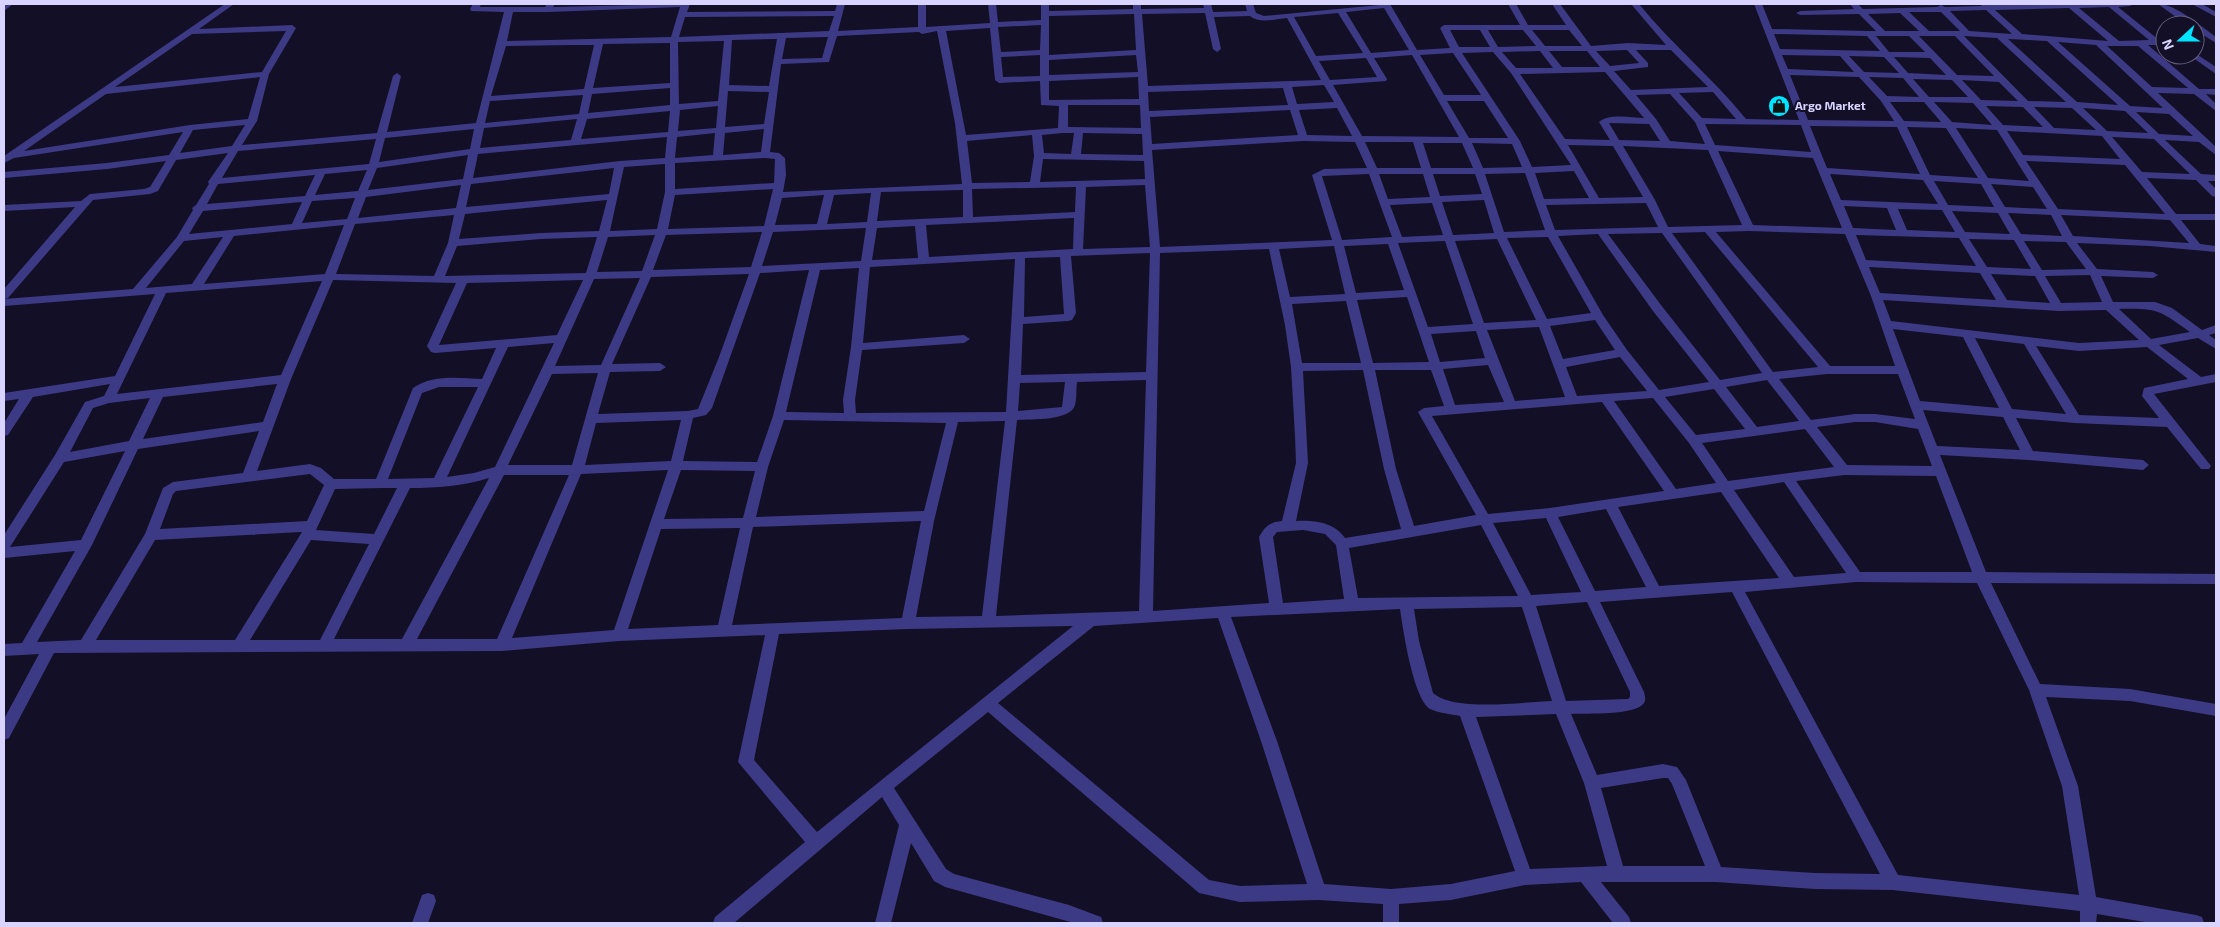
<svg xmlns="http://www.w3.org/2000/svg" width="2220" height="927" viewBox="0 0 2220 927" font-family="'Exo 2',sans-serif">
<rect width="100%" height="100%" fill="#130f26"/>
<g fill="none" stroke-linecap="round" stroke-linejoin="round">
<!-- minor -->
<path fill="#3d3a85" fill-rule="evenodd" d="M5,4H13L4,11Z
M225,4H234L199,29L292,25L296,28L269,74L257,121L242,145L377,133L393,76L397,73L401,76L387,132L476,123L504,12L471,11L470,9L473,4H481L480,7H545L547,4H555L553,7L690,4L687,12L835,11L837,4H845L838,31L918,27V4H926V27L990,23L988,4H996L998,22L1041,20V4H1049V11L1133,9V4H1141V9L1204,8L1203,4H1211L1213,12L1247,11L1245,4H1253L1256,13L1264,16L1390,4L1417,50L1450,48L1440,28L1444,25H1520L1508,4H1516L1528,25H1566L1552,4H1560L1591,46L1628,43L1666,45L1631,4H1639C1672,45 1713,78 1746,119L1799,120L1754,4H1762L1772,29L1869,31H1876L1859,14L1800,15L1796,13L1800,11L1854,9L1850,4H1858L1863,9L1937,7L1941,5L1945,7L1981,6L1982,4L1990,5L2134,4L2130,6L2118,7L2159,40L2165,39V45H2148L2199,89H2216V95L2206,94L2216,104V111L2194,94L2158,93L2216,147V155L2199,142L2165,140L2201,174L2216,175V181H2208L2216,189V197L2212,196L2196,180L2147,178L2176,214H2216V220H2181L2200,244L2216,246V252L2150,246L2077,243L2097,269L2153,272L2158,275L2153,278L2101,276L2113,302H2155L2172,308L2202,330L2216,325V333L2209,335L2216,340V349L2198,338L2159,345L2201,377L2216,374V382L2154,394L2211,466L2209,469H2201L2167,427L2075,423L2016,418L2033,451L2143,460L2149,465L2143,470L2029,460L1940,455L1986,572L2216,574V584L1991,583L2040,684L2130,689L2216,704V716L2130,701L2046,697L2078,786L2096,897L2196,915L2202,917L2204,923H2151L2097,914L2096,923H2080V911L1893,890L1815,889L1716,882H1601L1629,917L1631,923H1613L1581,882L1525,885L1451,900L1399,904V923H1383V904L1318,900L1240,902L1199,893L988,712L894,788L946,869L954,874L1069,905L1101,917L1103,923H1074L945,887L934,881L911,843L891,923H875L899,825L882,797L734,923H713L715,917L805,842L738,762L765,635L619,641L502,651L54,653L9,738L4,740V719L39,654L4,656V644L22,643L75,551L4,558V535L55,455L85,402L104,396L110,384L33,397L8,435L4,436V423L19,399L4,401V393L115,376L155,294L4,306V289L75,207L4,211V205L81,201L90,194L144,189L150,187L166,161L107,169L4,178V172L107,163L169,155L183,132L14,158L4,163V156ZM680,7L671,37L507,41L513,12H548ZM2109,7L2149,40L2119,41L2079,8ZM1384,8L1409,50L1371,53L1346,12ZM2069,8L2108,41L2022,34L1995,10ZM1986,10L2012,34L1969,31L1950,11ZM1909,12H1941L1960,31H1929ZM1205,13L1213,49L1217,52L1221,49L1214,17L1250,16C1260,24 1275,19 1287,18L1321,80L1148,86L1142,14ZM1338,13L1363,53L1316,56L1294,17ZM1900,13L1919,31H1885L1868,14ZM1134,14L1136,50L1049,55V16ZM834,16L829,31L679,37L685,17ZM1041,25L1040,50L1001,52L998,27ZM990,28L995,80L999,83L1040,81L1041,105L1059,106L1058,128L966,135L946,31ZM1450,30H1480L1490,47H1459ZM1488,30H1523L1536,46L1498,47ZM1532,30H1569L1582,46H1545ZM286,31L262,72L115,87L192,34ZM937,31L955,123L962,184L783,192L786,175L785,158L779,153L770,152L781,64L829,62L837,36L919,32L922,34ZM1774,34L1867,36L1880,51L1780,49ZM1876,36H1909L1925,52H1889ZM1919,36H1955L1994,76L1957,75ZM1964,36L1997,38L2066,102L2028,101ZM828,37L822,58L782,59L786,38ZM777,39L769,86L729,85L732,40ZM2008,39L2047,41L2118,105L2077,102ZM724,41L718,101L679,104L678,42ZM2058,42L2096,45L2163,108L2130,106ZM670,43V83L593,88L603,44ZM570,45H594L584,89L491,96L506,46ZM2107,46H2138L2188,88L2152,87ZM1627,50L1639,63L1610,66L1596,51ZM1636,50H1671L1708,87L1631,90L1614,71L1648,67V63ZM1540,51L1553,68H1516L1502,52ZM1549,51H1587L1600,67H1562ZM1493,52L1511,73L1571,165L1532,167L1520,141L1462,53ZM1453,53L1481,95H1444L1420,55ZM1040,55V76L1003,77L1001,57ZM1136,55L1138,72L1049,75V60ZM1412,55L1459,137L1362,136L1333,85L1386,81L1387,79L1374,58ZM1782,55L1840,56L1854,72L1788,69ZM1849,56L1884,57L1899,73L1864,72ZM1894,57L1930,58L1946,75L1908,73ZM1366,58L1377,77L1330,80L1319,61ZM1605,72L1644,118C1631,118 1610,113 1599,122L1610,140L1565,139L1520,74ZM1790,75L1859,77L1881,101L1894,121L1808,120ZM260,77L248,119L190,125L24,151L106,94ZM1138,77L1139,99L1049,100V81ZM1869,77L1903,78L1919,97L1887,96ZM1913,79L1952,80L1968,97H1929ZM1962,80L1999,82L2018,101L1981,100ZM1324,85L1334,102L1297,104L1292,87ZM670,88V105L588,113L592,94ZM1283,88L1288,105L1149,111L1148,92ZM728,91L769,92L764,124L725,127ZM1713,92L1736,119L1702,118L1679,93ZM1670,94L1695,122L1705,144L1670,141L1656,119L1636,95ZM583,95L579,114L485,123L490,101ZM1447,101H1484L1508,138H1469ZM1890,102H1924L1941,122L1904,121ZM1934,102L1973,103L1992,125L1952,122ZM1068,105H1140L1141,128L1068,127ZM718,106L716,128L678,131L680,110ZM1986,106L2023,107L2043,127L2003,125ZM2034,107L2072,108L2096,130L2054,128ZM1337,108L1352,136L1307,135L1299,110ZM2083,108L2125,111L2148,133L2107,131ZM1290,110L1298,135L1152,144L1150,117ZM670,111L668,132L581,139L587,119ZM2136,112L2169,114L2193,136L2159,134ZM577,119L571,140L480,148L484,128ZM1609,123L1649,124L1660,141L1619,140ZM1705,124L1801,125L1811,152L1715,145ZM245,125L232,146L180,153L193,130ZM1810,126L1897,127L1920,174L1827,168ZM1907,127L1946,128L1978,178L1930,175ZM1956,128L1997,130L2029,181L1988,178ZM474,129L470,149L379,162L385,138ZM764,129L761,152L723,155L725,133ZM2007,131L2102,136L2120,159L2023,155ZM715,133L713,155L675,158L677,137ZM1063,133H1074L1071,154L1044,153L1042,135ZM1083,133L1142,134L1143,155L1081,154ZM1032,135L1034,156L1030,182L972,183L967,141ZM667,137L665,158L620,161L473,178L478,154ZM2112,137L2154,139L2190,174L2142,172ZM376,139L369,164L222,178L238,151ZM1303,141L1355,142L1367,168L1324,169L1312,175L1332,240L1160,247L1152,150ZM1365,142H1413L1421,168H1377ZM1423,143H1462L1473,168H1431ZM1472,143L1512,144L1522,167L1483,168ZM1568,145L1613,146L1643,197L1599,198ZM1623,146L1708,150L1742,225L1668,227L1655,200ZM1718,151L1813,158L1842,228L1753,225ZM228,153L208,182L209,184L196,205L192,208L193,210L177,237L133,289L4,299L8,298L93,200L150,194L158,191L176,160ZM468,155L463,179L368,190L377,168ZM765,158L775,159L774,183L675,189V163ZM1043,159L1144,161L1145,179L1040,182ZM2026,161L2125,165L2165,214L2058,209ZM665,164V192L657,229L610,231L624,167ZM614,168L609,194L466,207L471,184ZM367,170L358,191L315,195L325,174ZM1574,171L1589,198L1544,199L1535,173ZM1525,173L1545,230L1504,232L1485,174ZM1369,174L1392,237L1342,240L1322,176ZM1379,174H1423L1430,197L1388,199ZM1433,174H1475L1482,194L1440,196ZM1830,174L1923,180L1938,204L1841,200ZM315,175L305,196L207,204L218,184ZM1934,181L1981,184L1994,207L1948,205ZM1991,184L2033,187L2047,209L2005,207ZM461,185L456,208L358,218L366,197ZM1145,185L1150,247L1083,249L1086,187ZM1076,187L1075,212L973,217L972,189ZM773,189L764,226L668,229L675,195ZM963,190V217L877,221L881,192ZM871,193L867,222L827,224L834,195ZM824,195L817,224L775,225L782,198ZM355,198L347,219L302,223L312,201ZM607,200L599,231L541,233L459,239L465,214ZM1484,200L1494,233L1453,235L1442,202ZM302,202L292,224L189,234L203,211ZM1432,203L1443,235L1402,237L1390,205ZM1646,203L1658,227L1555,230L1546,205ZM1844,206L1887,208L1896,230L1853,228ZM1898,209L1942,210L1955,232L1907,230ZM1952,211L1998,213L2010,234L1965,232ZM2008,213L2051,215L2062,236L2021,234ZM454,215L448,243L434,276L336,274L355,224ZM2061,215L2170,220L2189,243L2073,236ZM1074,218L1073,249L929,257L926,225ZM344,225L325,274L204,284L234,236ZM915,226L918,258L872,260L877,228ZM866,228L861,261L762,266L773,232ZM1749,231L1845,234L1871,296L1895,366H1830L1716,232ZM762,232L751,267L653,270L666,235ZM1705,232L1818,367L1773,372L1672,233ZM1662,233L1762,373L1720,380L1661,305L1608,234ZM1598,234L1653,311L1709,382L1659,390L1627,350L1603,315L1558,236ZM655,235L642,271L597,272L608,237ZM1856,235L1959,238L1976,266L1866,260ZM223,237L192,284L146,288L184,241ZM597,237L586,273L445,276L457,246L541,239ZM1548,237L1591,313L1547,319L1507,238ZM1497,239L1536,320L1484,323L1455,241ZM1969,239L2014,240L2031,269L1987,267ZM1445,241L1473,324L1428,327L1398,243ZM2024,241L2066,242L2086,269L2042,270ZM1388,244L1404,290L1356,293L1344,246ZM1334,246L1345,294L1290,297L1279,249ZM1269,249L1285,325L1291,367L1295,436L1296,463L1282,521C1270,522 1265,526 1259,537L1269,603L1153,611L1160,253ZM1150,253L1146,372L1021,375L1023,324L1068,321L1072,320L1076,313L1071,256ZM1060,257L1064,314L1024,317L1025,258ZM1015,259L1006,412L856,413L855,400L862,350L964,343L970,339L964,335L863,343L870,267ZM1869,267L1980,273L1996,300L1880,293ZM859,268L851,347L843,400L844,413L786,412L820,270ZM809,270L773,416L757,462L683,461L693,418L706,415L712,408L760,273ZM749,274L719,357L698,409L688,411L598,414L610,372L660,371L666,367L660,363L612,364L651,277ZM1991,274L2035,276L2050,303L2007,300ZM2090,275L2102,302L2061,303L2045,276ZM640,278L601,365L555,366L594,279ZM333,280L456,283L427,346L431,352L435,353L496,348L482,379C459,378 433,374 413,388L376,479H334L321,468L310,464L257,471L291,379ZM583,280L557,335L439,345L467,283ZM322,281L281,375L117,394L166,293ZM1407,297L1429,362L1373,363L1357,300ZM1883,300L2058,311L2106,310L2139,340L2079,343L1891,321ZM1346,301L1361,363H1302L1292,304ZM2119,309C2158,308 2159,310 2190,332L2151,339ZM1595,320L1615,350L1563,359L1550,326ZM1539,327L1565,397L1515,401L1487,330ZM1893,329L1963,337L1999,408L1920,401ZM1476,331L1485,358L1440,362L1431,334ZM1975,338L2024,344L2066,414L2012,409ZM554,343L495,467L474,473L447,477L508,347ZM2036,346L2079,351L2147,347L2188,379L2144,388L2142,396L2159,418L2079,415ZM1620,357L1647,391L1577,396L1566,367ZM1488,365L1504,402L1455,405L1443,369ZM1363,370L1384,469L1401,529L1345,538C1334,522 1314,520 1296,521L1308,463L1303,371ZM1375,370H1431L1444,406L1424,408L1418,412L1476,515L1414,526L1396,469ZM598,373L572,465H508L552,374ZM1827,374H1898L1915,419L1875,414H1855L1811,420L1779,379ZM1146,380L1139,611L996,616L1017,420C1031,419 1071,421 1075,405C1077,398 1076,389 1077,382ZM1767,380L1799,421L1757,427L1726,387ZM1065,382L1062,407L1018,411L1020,383ZM277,384L263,422L143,439L163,397ZM439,387H478L434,478L388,479L422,393ZM1714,389L1745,429L1696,435L1665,397ZM150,398L129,441L70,452L93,408L109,403ZM1653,398L1689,443L1716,483L1676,489L1614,401ZM1602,402L1664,491L1550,508L1488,514L1432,416ZM1923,410L2003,417L2020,450L1937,446ZM681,420L671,461L585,465L596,423ZM784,420L946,423L924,511L756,517L768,467ZM1005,421L982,616L916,617L934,521L958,422ZM1855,422H1875L1918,429L1932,466L1847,465L1817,427ZM1805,429L1834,467L1728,481L1702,443ZM259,431L243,473L173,482L163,488L145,534L81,640L37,642L92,545L138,449ZM125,451L81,540L10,547L64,462ZM668,470L614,630L512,638L581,474ZM681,470L755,471L743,518L664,519ZM310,474L324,485L307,521L160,529L173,494L176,491ZM504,475H569L497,639H417ZM1844,475L1936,476L1972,572H1860L1796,481ZM489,478L402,639H334L410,488C437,488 463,486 489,478ZM1784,482L1846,573L1794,577L1734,490ZM382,488H397L374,534L316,530L335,489ZM1721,492L1779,578L1659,586L1618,507ZM1606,509L1646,587L1595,591L1558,517ZM1546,518L1581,592L1531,595L1493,523ZM921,521L902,618L732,625L753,527ZM1481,525L1518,596L1358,598L1349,548ZM740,528L718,625L628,629L661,529ZM1303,530L1325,534L1336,545L1344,599L1283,603L1273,537L1277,532ZM302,532L235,640H96L155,540ZM311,540L369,544L320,640H250ZM1856,582L1977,583L2029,690L2062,786L2079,895L1898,875L1745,592ZM1732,592L1880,874L1815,873L1721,867L1686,780L1677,767L1663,764L1597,775L1571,714C1587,713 1635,716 1644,703C1646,700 1645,696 1644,692L1600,602ZM1587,602L1630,692V697L1628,699L1566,701L1536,606ZM1522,607L1552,701C1523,702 1454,712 1433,693L1419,641L1414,609ZM1400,609C1403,629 1413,698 1430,709C1438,713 1451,714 1460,716L1515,871L1451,884L1391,889L1324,884L1277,741L1231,617ZM1218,618L1261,741L1307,884L1240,886L1209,880L998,703L1094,626ZM1073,626L817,832L754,760L779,634L908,629ZM1556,714L1584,783L1607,866L1530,869L1476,717ZM1663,778H1668L1672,784L1705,866H1623L1601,788Z
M2158,4C2174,3 2202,27 2216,37V43L2195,30V25H2187Z
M2192,4H2202L2216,12V17Z
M2195,53L2216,67V74L2189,55H2195Z
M428,893L434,895L436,901L428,923H412L422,895Z"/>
</g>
<!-- icons -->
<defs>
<g id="shop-disc" transform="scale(1.125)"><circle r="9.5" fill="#00e5ff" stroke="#130f26"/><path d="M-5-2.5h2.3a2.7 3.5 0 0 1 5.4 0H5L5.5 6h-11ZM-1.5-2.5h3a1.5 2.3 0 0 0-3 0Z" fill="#111"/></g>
</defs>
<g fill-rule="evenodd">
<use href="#shop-disc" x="1779" y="106"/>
</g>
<g text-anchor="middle" stroke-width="4" stroke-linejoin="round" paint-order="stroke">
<!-- far-poi labels -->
<g font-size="12" font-weight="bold" fill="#d9d4ff" stroke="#130f26" text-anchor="start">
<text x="1795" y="110">Argo Market</text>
</g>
</g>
<!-- border -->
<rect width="2220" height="927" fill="none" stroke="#d9d4ff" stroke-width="10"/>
<!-- north arrow -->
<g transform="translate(2180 40) rotate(249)"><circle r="24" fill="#130f26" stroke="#625e7d"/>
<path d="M0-4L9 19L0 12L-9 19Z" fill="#00e5ff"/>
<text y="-8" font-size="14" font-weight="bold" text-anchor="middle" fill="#d9d4ff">N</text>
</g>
</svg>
